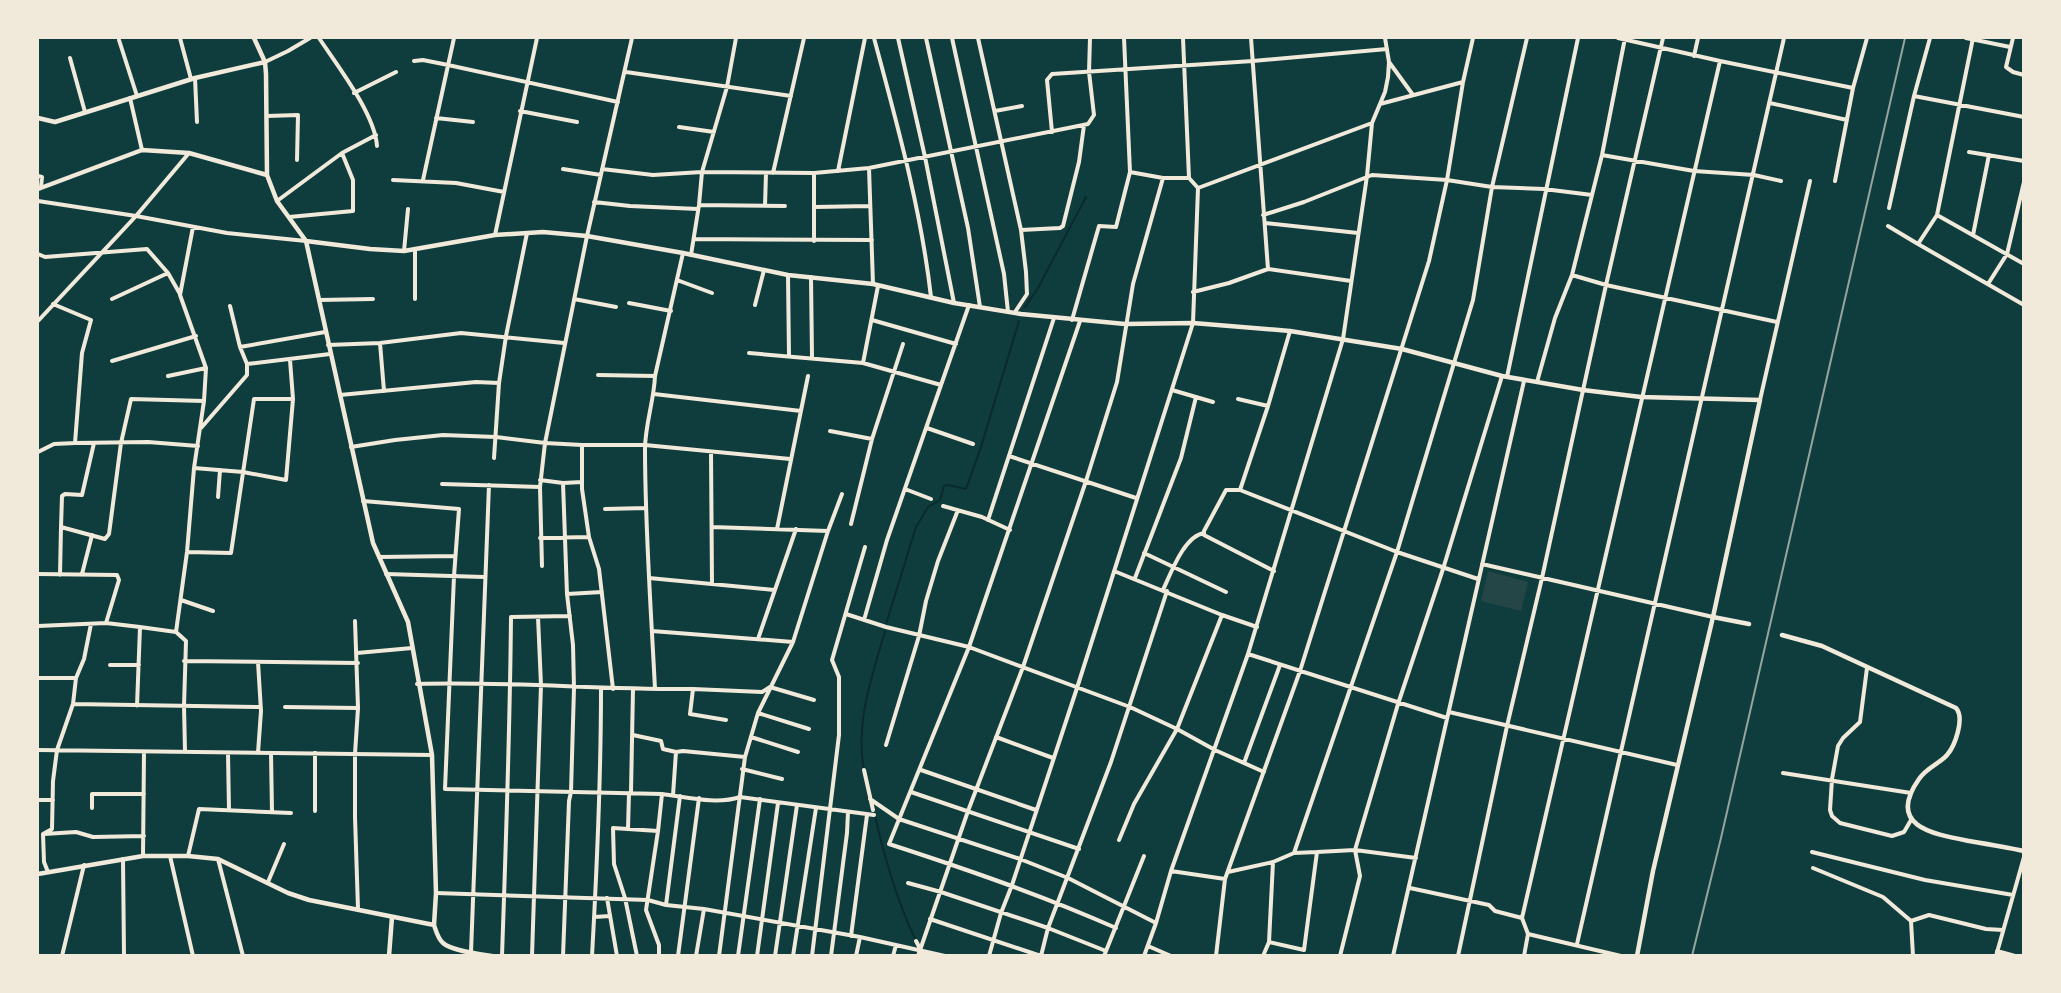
<svg xmlns="http://www.w3.org/2000/svg" width="2061" height="993" viewBox="0 0 2061 993" font-family="Commissioner,sans-serif">
<rect width="100%" height="100%" fill="#0f3d3e"/>
<!-- green -->
<path fill="#244646" d="M1488,571L1528,582L1521,611L1481,601Z"/>
<g fill="none" stroke-linecap="round" stroke-linejoin="round">
<!-- stream -->
<path stroke="#0a2a2b" stroke-width="2" d="M1025,307L1038,288L1086,197
M886,624L916,527L928,507L940,500L944,486L948,485L966,489L981,447L1019,321
M864,770C855,722 872,677 885,631
M875,816C885,860 897,901 916,941"/>
<!-- minor -->
<path stroke="#f1e9da" stroke-width="4" d="M180,38L191,79
M319,38C337,65 375,114 377,146
M874,38C897,124 921,209 931,297
M898,38L925,157L954,303
M926,38L968,228L980,307
M952,38L1004,274L1008,312
M978,38L1021,230L1026,272L1027,294L1015,312
M1183,38L1189,178L1198,188
M1251,38L1268,269
M1618,38L1720,61L1853,88L1835,181
M1966,38L2010,47
M2013,38L2006,67L2013,72L2024,75
M119,40L137,96
M1694,56L1698,38
M70,58L85,112
M414,61L423,60L448,65L618,102
M265,62L288,51L310,38
M1389,62L1413,95
M626,72L791,96
M195,78L197,122
M1853,88L1867,38
M354,93L396,72
M1914,96L2024,117
M130,98L142,150
M1770,103L1847,120
M1380,104L1463,82
M520,111L577,122
M995,111L1022,106
M267,116L298,115L297,160
M436,118L473,122
M679,127L714,132
M1052,132L1047,80L1052,74L1253,61L1387,49
M1969,152L2024,161
M1602,155L1694,171L1754,175L1781,181
M869,168L873,284
M563,169L601,175
M602,169L653,175L702,172L814,173L869,168L1088,124L1094,115L1089,72L1090,38
M838,171L865,38
M1130,172L1163,178H1189
M773,173L804,38
M38,176L42,177L41,187
M393,180L456,183L504,192
M423,180L454,38
M38,201L136,216L227,233L306,241
M277,201L342,153L376,135
M594,202L630,206L698,209
M699,205L785,206
M765,206L766,173
M814,207L870,206
M1889,208L1914,96L1930,38
M1263,215L1304,202L1372,175L1447,180L1492,187L1544,189L1592,195
M1937,215L2024,264
M289,217L353,211V180L342,153
M1265,223L1358,233
M1888,226L1918,244L1937,215L1973,38
M1021,230L1060,228L1063,226L1079,162L1084,125
M495,235L537,38
M1973,235L1989,155
M694,239L872,240
M814,241V173
M1918,244L2024,305
M404,251L408,209
M38,254L45,257L147,249L168,273L180,294
M691,255L699,205L702,172L727,87L736,38
M788,275L789,356
M1572,275L1606,285L1777,322
M811,277L812,357
M677,280L712,293
M1988,284L2007,254L2024,182
M878,286L863,363L941,385L969,305
M1193,292L1229,283L1268,269L1351,281
M112,299L168,273
M415,299V249
M574,299L616,307
M319,300L373,299
M629,303L671,311
M53,304L91,320L82,353L75,443
M755,305L764,270
M872,320L956,344
M1072,320L1099,226L1116,227L1130,172L1124,38
M38,321L136,216L189,153
M1080,321L969,647L889,844C966,869 1042,895 1116,928
M1290,331L1268,406L1240,490L1397,552L1478,579
M380,343L384,391
M328,345L380,343L461,333L564,343
M240,347L325,332
M749,353L863,363
M112,361L196,336
M247,364L330,354
M598,375L655,376
M168,376L206,368
M1507,377L1578,38
M1537,382L1555,318L1572,275L1602,155L1625,38
M1172,390L1213,402
M654,394L801,411
M340,395L476,382L499,383
M1238,399L1268,406
M1760,400L1810,181
M201,428L247,375V364L240,347L230,306
M927,428L973,444
M830,431L872,439
M582,445V489L589,537L599,569L613,689
M351,447L395,440L443,435L496,437L545,443L582,445H645L790,459
M38,452L54,444L75,443L148,442L198,446
M711,452L712,584
M1009,456L1136,498
M494,458L499,383L506,336L527,233
M194,468L243,472L286,480L293,399L290,360
M540,480L563,483L567,594L573,645L574,688L571,792L569,801L563,956
M563,483L582,482
M442,484L540,487
M905,489L931,499
M1240,490H1226L1204,531V535L1274,571
M218,497L220,470
M363,501L459,509L454,576L445,789L662,794L658,831L646,910L659,945V956
M943,506L982,517L1010,530
M605,509L646,508
M988,520L1054,318
M851,524L872,439L903,344
M61,527L62,496L65,494L82,495L94,443
M712,527L828,531
M777,529L808,376
M540,538L589,537
M187,552L231,553L254,399H293
M1144,553L1226,592
M379,557L455,556
M1482,564L1713,617
M542,566L540,487L545,443L587,236L632,38
M1114,571L1222,615L1257,627
M38,574L117,575L119,580L106,623
M82,574L92,535
M386,574L484,577
M60,575L61,527L105,539L109,534L121,443L131,399L204,401
M649,578L774,590
M1135,578L1181,458L1196,397
M1163,590C1171,573 1184,536 1204,533
M567,594L602,592
M181,600L213,611
M846,614L886,627L969,647L1130,707L1177,729L1215,750L1264,772
M864,620L887,540L941,385
M355,621L358,708L355,754V817L358,909
M38,626L106,623L140,627L137,706
M140,627L176,632
M652,631L793,642
M758,639L796,529
M357,653L412,648
M1248,654L1447,718
M184,661L358,663
M110,665H139
M1867,668L1860,722L1843,738L1838,746L1832,779L1830,810L1832,816L1840,823L1892,836L1904,832L1911,820
M38,678H76
M417,684C510,681 601,690 693,689L690,714L726,720
M655,689C651,609 645,529 645,449C645,425 654,401 655,376L683,253
M693,689L762,692L770,687L814,700
M73,704L260,707
M285,707L358,708
M1449,712L1677,765
M758,713L809,729
M633,735L661,741L663,749L676,752L673,795
M751,737L798,752
M996,737L1053,758
M886,745L919,636L926,601L938,561L958,510
M38,750L432,755
M185,751L184,706L186,641L176,632L187,552L194,468L204,401L206,368L180,295L193,227
M676,752L683,751L745,757
M228,753L229,810
M258,753L261,711L258,662
M271,753L272,812
M315,753V811
M1244,763L1280,665
M742,769L782,779
M864,770L873,810
M921,770L1036,810
M1783,773L1911,793
M631,792L633,689
M911,792L1079,849
M662,794C687,797 716,805 740,797L874,815
M870,799L899,819L1020,859L1068,878L1156,923
M38,800H53
M92,808V794H144
M628,829L629,793
M44,834L76,832L93,837L144,836
M1119,840L1134,804L1177,729L1222,615
M1812,852L1925,880L2013,895
M1294,853L1397,552L1473,300L1492,187L1527,38
M143,856L144,752
M170,856L193,956
M188,856L199,809L291,813
M123,859L124,956
M218,859L243,956
M1813,868L1883,897L1911,921
M1171,871L1225,879
M48,872L44,862L43,834L52,829L53,781L57,750L73,704L76,678L84,659L91,624
M1228,872L1273,862L1294,853L1317,852L1355,850L1416,858
M268,882L284,844
M908,883L941,892L1048,928L1106,951
M1410,888L1489,905L1495,911L1522,918L1528,934L1621,956
M436,893L648,900L666,905L704,909L860,937L945,956
M607,898L617,956
M666,905L680,796
M594,917L610,916
M1522,918C1588,633 1652,347 1720,61
M930,919L1041,956
M851,936L867,815
M916,941L924,956
M1269,942L1304,950L1317,852
M1577,944L1784,38
M1148,946L1171,956
M1997,951L2015,956
M471,952L489,485
M62,956L84,865
M502,956C506,843 510,730 511,617L570,616
M532,956L541,685L538,617
M592,956C597,867 601,778 601,689
M637,956L625,898L614,864L613,828L658,831
M678,956L699,798
M696,956L704,909
M719,956L745,757L758,713L793,642L828,531L842,494
M738,956L760,799
M757,956L778,803
M775,956L797,805
M793,956L816,808
M812,956L839,735V677L832,660L865,547
M831,956L847,833L848,812
M856,956L860,937
M893,956L896,945
M918,956L968,811L1023,667L1086,481L1117,382L1133,284L1163,178
M989,956L1001,913L1012,885L1077,688L1193,323L1198,188L1372,123
M1041,956L1048,928L1111,762L1167,591
M1104,956L1144,856
M1144,956L1156,923L1171,871L1248,654L1343,339L1367,176L1372,123L1385,92L1388,77L1389,62L1385,38
M1216,956L1225,879L1300,671L1429,261L1447,180L1463,82L1473,38
M1263,956L1269,942L1273,862
M1340,956L1360,876L1355,850L1398,704L1443,569L1502,376
M1393,956L1524,381
M1458,956L1507,726L1542,578L1606,285L1663,38
M1524,956L1528,934
M1913,956L1911,921L1929,915L1986,929L2003,930
M1996,956L2024,857"/>
<!-- tertiary -->
<path stroke="#f1e9da" stroke-width="4.5" d="M254,38L265,62L266,74L267,175L277,201L306,241L373,543L408,622L432,755L436,893L434,925
M38,118L55,122L195,78L265,62
M38,189L142,150L189,153L267,175
M306,241L370,249L404,251L495,235L543,232L587,236L683,253L788,275L873,284L954,303L1021,314L1125,324L1193,323L1290,331L1402,349L1502,376L1583,390L1641,397L1760,400L1713,617L1653,871L1637,956
M1713,617L1749,624
M1782,635L1822,646L1956,708C1965,718 1955,746 1947,755C1939,764 1926,768 1919,779C1886,826 1932,834 1969,841C1987,844 2005,847 2024,851
M38,874L143,856H188L218,859L288,893L309,900L434,925C436,931 438,939 443,943C452,951 479,954 492,956
M389,956L392,917"/>
<!-- rail -->
<path stroke="#97a49c" stroke-width="2" d="M1692,956L1721,838L1905,38"/>
</g>
<!-- border -->
<rect width="2061" height="993" fill="none" stroke="#f1e9da" stroke-width="78"/>
</svg>
